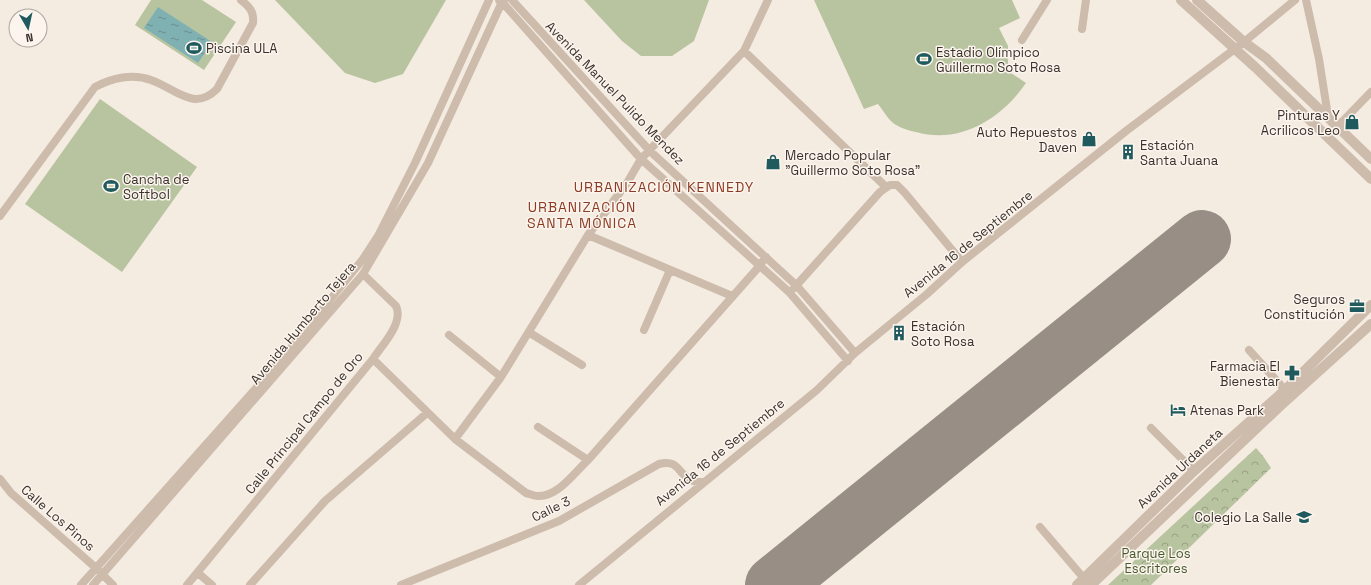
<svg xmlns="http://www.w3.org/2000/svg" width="1371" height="585" font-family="'Space Grotesk',sans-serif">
  <defs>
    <pattern id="park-crowns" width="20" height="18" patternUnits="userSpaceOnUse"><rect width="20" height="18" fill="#b8c4a0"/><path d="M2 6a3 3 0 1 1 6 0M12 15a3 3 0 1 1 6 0" fill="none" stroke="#97a083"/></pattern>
    <pattern id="water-ripples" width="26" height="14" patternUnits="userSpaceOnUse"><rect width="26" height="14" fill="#7fb0b2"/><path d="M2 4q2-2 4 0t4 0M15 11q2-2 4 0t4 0" fill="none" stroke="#699091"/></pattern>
  </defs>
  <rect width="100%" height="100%" fill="#f4ebe1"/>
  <path fill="#b8c4a0" d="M 151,0 L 202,0 L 236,22 L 204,70 L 135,25 Z
    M 275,0 L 446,0 L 403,74 L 375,83 L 345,73 Z
    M 584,0 L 709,0 L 694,41 L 672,56 L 641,56 L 622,41 Z
    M 814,0 L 1012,0 L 1020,18 L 999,28 L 1008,46 L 1008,71 L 1026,83 C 1002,118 961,145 916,132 C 906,130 896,127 889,119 C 885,114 882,109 878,104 L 864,109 Z
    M 100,99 L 197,167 L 122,272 L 25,204 Z"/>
  <path fill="url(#park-crowns)" d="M 1256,448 L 1263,456 L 1271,468 L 1151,585 L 1108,585 Z"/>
  <path fill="url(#water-ripples)" d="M 158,7 L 212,42 L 198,63 L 144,28 Z"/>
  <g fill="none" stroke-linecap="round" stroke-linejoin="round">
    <path stroke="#988e86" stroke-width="58" d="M 774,585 L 1202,239"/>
    <path stroke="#cdbbac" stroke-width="8" d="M 512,0 L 650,151 L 797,286 L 855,353
      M 1306,0 L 1319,59 L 1328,116
      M 1082,29 L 1086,0
      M 1022,40 L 1047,0
      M 744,51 L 886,187
      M 1338,126 L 1371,92
      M 0,216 L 95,87 C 112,78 133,73 151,80 C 176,89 194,112 217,89 L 253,23 C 254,12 250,7 241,0
      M 588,235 L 732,296
      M 794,288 L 880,192 L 890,185 L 897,185 L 905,193 L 962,262
      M 644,330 L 670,270
      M 530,333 L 582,365
      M 449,335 L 501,377
      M 1249,350 L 1285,390
      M 373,359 L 455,439 L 526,493 C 530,494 534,496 538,496 C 558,497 575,472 588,460 L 756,270 L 766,257
      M 538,427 L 588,460
      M 1151,428 L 1194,471
      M 455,439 L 501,377 L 588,235 L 627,183 L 641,159 L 744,51 L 768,0
      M 0,479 L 11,493 L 96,568 L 113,585
      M 1040,527 L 1087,582
      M 198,573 L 212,585
      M 81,585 L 282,359 L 363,259 L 378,236 L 415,163 L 489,0
      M 93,585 L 363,274 L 428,163 L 502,2 L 641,159 L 789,292 L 848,361
      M 187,585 L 373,359 C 382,345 404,323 396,306 L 363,274
      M 250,585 L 325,501 L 427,413
      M 401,585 L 559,521 L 659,464 C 679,459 677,473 691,480 C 694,482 699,482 703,482
      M 579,585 L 817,390 L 855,353 L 927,294 L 962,262 L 1126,131 L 1244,42 L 1295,0"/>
    <path stroke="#cdbbac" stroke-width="10" d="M 500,0 L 502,2 L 503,0
      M 1181,0 L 1255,67 L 1371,179
      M 1197,0 L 1244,42 L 1266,58 L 1371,159
      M 1077,585 L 1194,471 L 1285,390 L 1371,305
      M 1091,585 L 1279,407 L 1371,324"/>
  </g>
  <defs>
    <g id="stadium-bare" transform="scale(1.2)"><path d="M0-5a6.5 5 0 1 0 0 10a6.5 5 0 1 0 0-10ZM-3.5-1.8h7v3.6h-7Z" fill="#1f5a5e" stroke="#fbf5ee" stroke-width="2.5" paint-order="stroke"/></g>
    <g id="shop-bare" transform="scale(1.2)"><path d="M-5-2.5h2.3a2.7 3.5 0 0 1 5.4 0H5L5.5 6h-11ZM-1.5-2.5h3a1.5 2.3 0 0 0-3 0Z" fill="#1f5a5e" stroke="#fbf5ee" stroke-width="2.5" paint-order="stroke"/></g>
    <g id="building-bare" transform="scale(1.2)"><path d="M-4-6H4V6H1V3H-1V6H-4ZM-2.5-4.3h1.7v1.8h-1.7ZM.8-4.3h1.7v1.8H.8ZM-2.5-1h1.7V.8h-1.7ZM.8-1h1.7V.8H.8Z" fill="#1f5a5e" stroke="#fbf5ee" stroke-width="2.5" paint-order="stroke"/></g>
    <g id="office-bare" transform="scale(1.2)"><path d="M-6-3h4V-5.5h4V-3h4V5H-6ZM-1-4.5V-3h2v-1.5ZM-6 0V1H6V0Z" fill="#1f5a5e" stroke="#fbf5ee" stroke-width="2.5" paint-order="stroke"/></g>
    <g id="pharmacy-bare" transform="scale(1.2)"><path d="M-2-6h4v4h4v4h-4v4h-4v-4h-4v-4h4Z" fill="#1f5a5e" stroke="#fbf5ee" stroke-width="2.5" paint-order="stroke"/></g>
    <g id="hotel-bare" transform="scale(1.2)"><path d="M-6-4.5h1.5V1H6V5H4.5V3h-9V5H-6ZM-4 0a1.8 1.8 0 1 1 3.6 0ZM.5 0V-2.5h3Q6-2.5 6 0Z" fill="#1f5a5e" stroke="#fbf5ee" stroke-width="2.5" paint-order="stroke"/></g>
    <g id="school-bare" transform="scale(1.2)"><path d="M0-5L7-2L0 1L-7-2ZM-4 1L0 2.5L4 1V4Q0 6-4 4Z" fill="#1f5a5e" stroke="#fbf5ee" stroke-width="2.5" paint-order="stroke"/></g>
  </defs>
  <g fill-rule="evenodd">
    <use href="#stadium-bare" x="194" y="48"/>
    <use href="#stadium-bare" x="924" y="59"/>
    <use href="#shop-bare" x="1352" y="122"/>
    <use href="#shop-bare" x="1089" y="139"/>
    <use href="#building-bare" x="1128" y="152"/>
    <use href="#shop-bare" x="773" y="162"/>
    <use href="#stadium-bare" x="111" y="186"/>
    <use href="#office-bare" x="1357" y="306"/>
    <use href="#building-bare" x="899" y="333"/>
    <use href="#pharmacy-bare" x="1292" y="373"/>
    <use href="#hotel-bare" x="1178" y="410"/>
    <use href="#school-bare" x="1304" y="517"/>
  </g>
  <g text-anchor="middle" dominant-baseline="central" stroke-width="3" stroke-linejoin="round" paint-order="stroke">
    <g font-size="13" fill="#3b302b" stroke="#fbf5ee" text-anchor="start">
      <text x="206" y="48">Piscina ULA</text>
      <text x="936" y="52">Estadio Olímpico<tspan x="936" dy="15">Guillermo Soto Rosa</tspan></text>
      <text x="1340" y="115" text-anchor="end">Pinturas Y<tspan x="1340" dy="15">Acrilicos Leo</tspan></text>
      <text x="1077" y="132" text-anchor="end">Auto Repuestos<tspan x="1077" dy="15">Daven</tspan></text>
      <text x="1140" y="145">Estación<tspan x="1140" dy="15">Santa Juana</tspan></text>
      <text x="785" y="155">Mercado Popular<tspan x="785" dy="15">"Guillermo Soto Rosa"</tspan></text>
      <text x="123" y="179">Cancha de<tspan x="123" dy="15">Softbol</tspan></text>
      <text x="1345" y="299" text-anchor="end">Seguros<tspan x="1345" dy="15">Constitución</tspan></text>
      <text x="911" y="326">Estación<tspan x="911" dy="15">Soto Rosa</tspan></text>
      <text x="1280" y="366" text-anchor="end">Farmacia El<tspan x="1280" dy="15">Bienestar</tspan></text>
      <text x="1190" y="410">Atenas Park</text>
      <text x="1292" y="517" text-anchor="end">Colegio La Salle</text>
    </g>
    <g font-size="13" fill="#3b302b" stroke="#fbf5ee">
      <text transform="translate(615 93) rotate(46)">Avenida Manuel Pulido Mendez</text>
      <text transform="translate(968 244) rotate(-39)">Avenida 16 de Septiembre</text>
      <text transform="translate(303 323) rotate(-50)">Avenida Humberto Tejera</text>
      <text transform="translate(304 423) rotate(-51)">Calle Principal Campo de Oro</text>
      <text transform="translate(720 452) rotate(-39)">Avenida 16 de Septiembre</text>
      <text transform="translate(1180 468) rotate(-43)">Avenida Urdaneta</text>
      <text transform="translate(551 509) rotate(-26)">Calle 3</text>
      <text transform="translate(58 518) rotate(41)">Calle Los Pinos</text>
    </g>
    <g font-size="13" fill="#4a5a2e" stroke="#fbf5ee">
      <text x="1156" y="553">Parque Los<tspan x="1156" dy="15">Escritores</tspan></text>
    </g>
    <g font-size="14" letter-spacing="1" fill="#8c3b22" stroke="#fbf5ee">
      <text x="664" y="187">URBANIZACIÓN KENNEDY</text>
      <text x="582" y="207">URBANIZACIÓN<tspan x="582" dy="16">SANTA MÓNICA</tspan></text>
    </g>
  </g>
  <g transform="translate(28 28) rotate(171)"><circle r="19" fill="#fbf5ee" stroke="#aea6a0"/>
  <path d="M0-3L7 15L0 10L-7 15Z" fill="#1f5a5e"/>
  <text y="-6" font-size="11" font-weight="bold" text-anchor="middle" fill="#3b302b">N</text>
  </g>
</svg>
